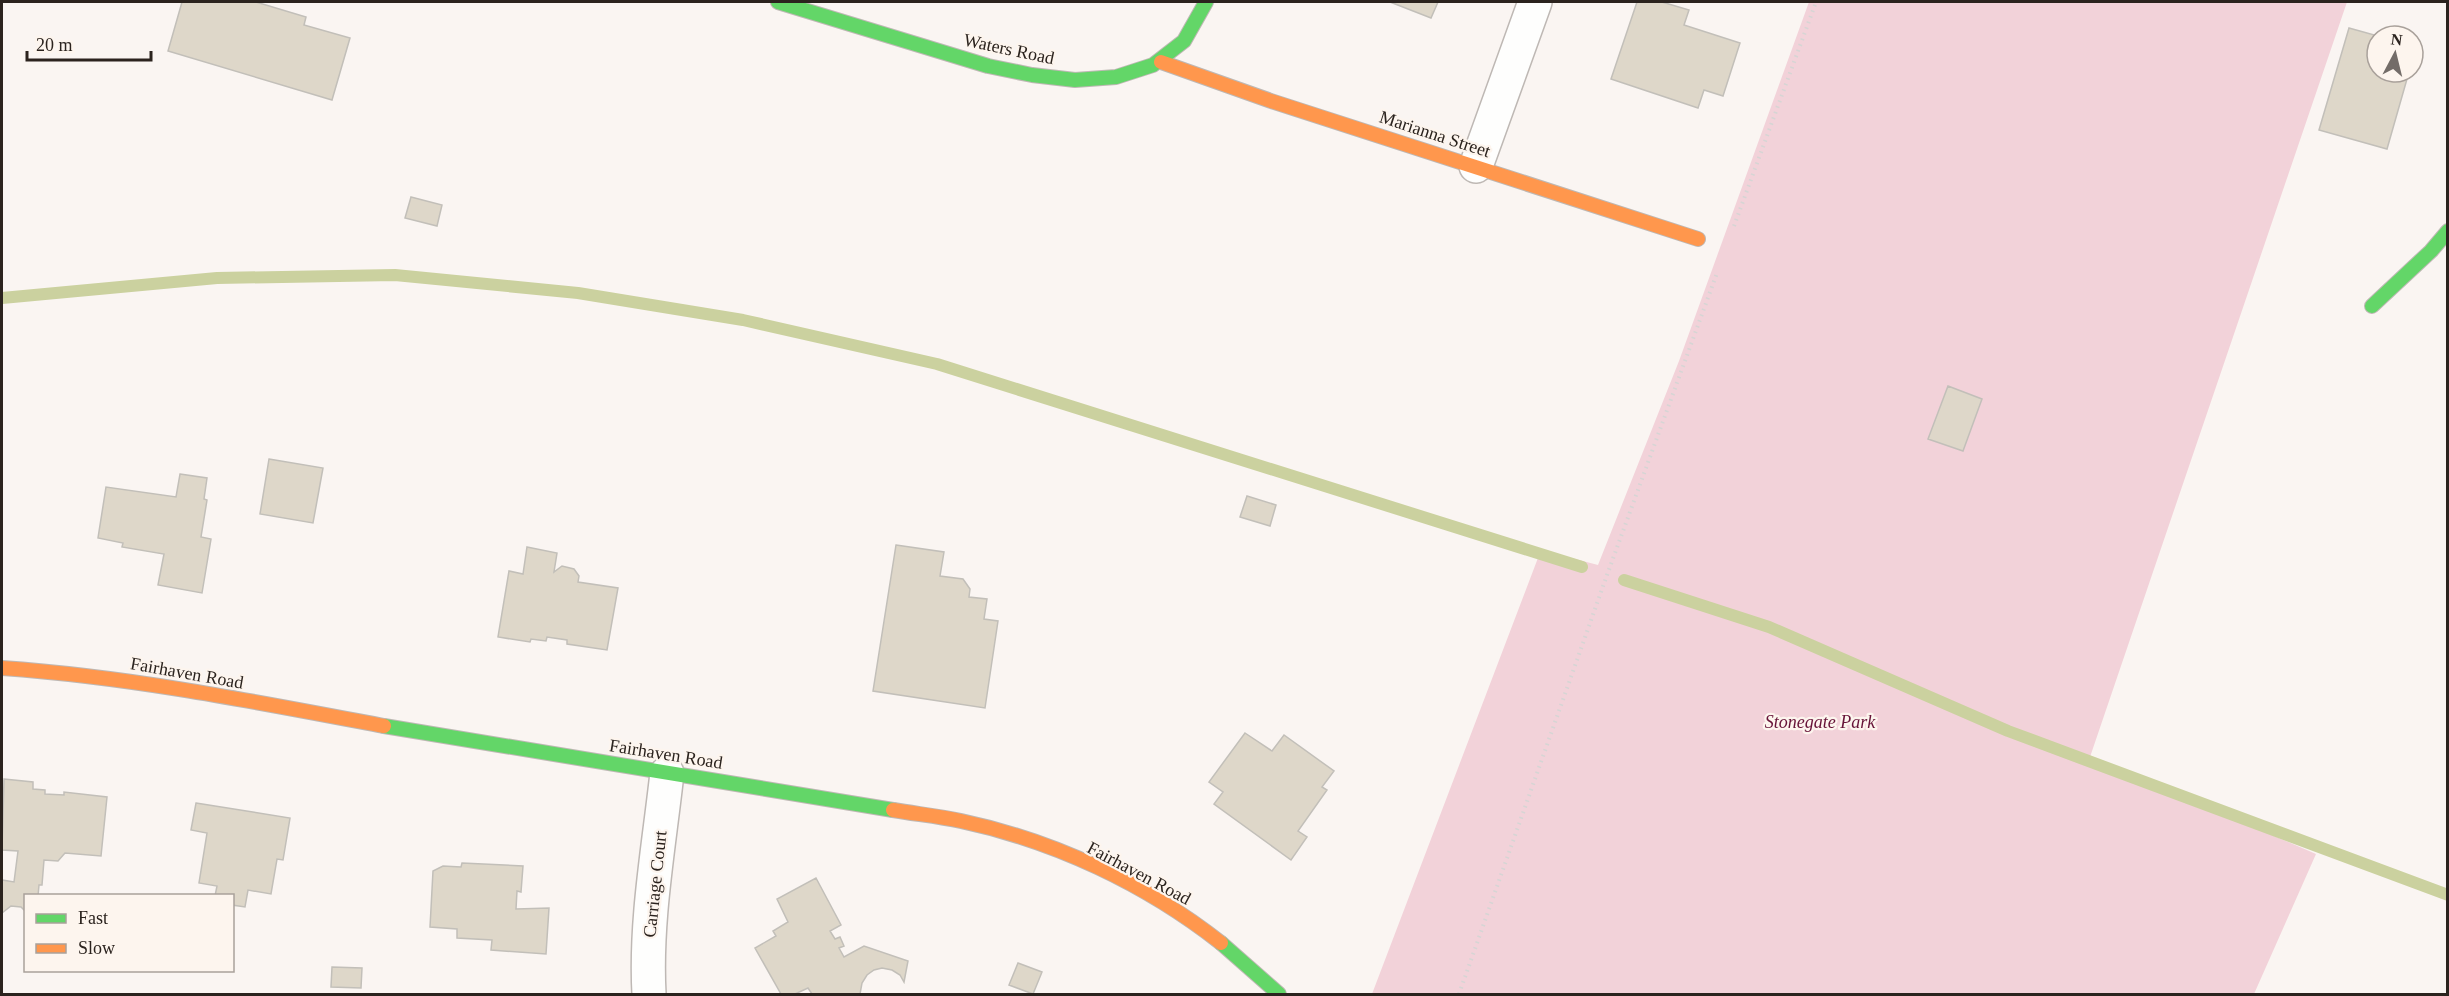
<svg xmlns="http://www.w3.org/2000/svg" width="2449" height="996" font-family="Georgia,serif">
  <rect width="100%" height="100%" fill="#faf5f2"/>
  <path fill="#f2d2d9" d="M 1809,2 L 2347,2 L 2090,757 L 2316,854 L 2254,994 L 1372,994 L 1541,550 L 1598,565 L 1679,361 Z"/>
  <g fill="none" stroke-linecap="round" stroke-linejoin="round">
    <path stroke="#cbd19f" stroke-width="12" d="M 2,298 L 217,278 L 395,275 L 578,293 L 743,320 L 937,364 L 1582,567
      M 1624,580 L 1769,627 L 2008,731 L 2448,895"/>
  </g>
  <path fill="#ded7c9" stroke="#c2bfb9" stroke-width="1.5" d="M 182,2 L 256,2 L 306,17 L 304,25 L 350,38 L 332,100 L 168,51 Z
    M 1390,2 L 1438,2 L 1431,18 Z
    M 1637,2 L 1662,2 L 1689,10 L 1684,25 L 1740,43 L 1723,96 L 1704,90 L 1698,108 L 1611,79 Z
    M 2349,28 L 2378,36 L 2377,72 L 2409,72 L 2387,149 L 2319,130 Z
    M 411,197 L 442,205 L 437,226 L 405,218 Z
    M 1948,386 L 1982,399 L 1963,451 L 1928,439 Z
    M 269,459 L 323,468 L 313,523 L 260,514 Z
    M 180,474 L 207,478 L 204,499 L 207,500 L 201,537 L 211,539 L 202,593 L 158,585 L 164,554 L 122,547 L 123,543 L 98,538 L 106,487 L 176,497 Z
    M 1247,496 L 1276,505 L 1270,526 L 1240,517 Z
    M 896,545 L 944,552 L 940,576 L 963,579 L 970,589 L 969,597 L 987,599 L 984,619 L 998,621 L 985,708 L 873,691 Z
    M 527,547 L 557,553 L 554,572 L 562,566 L 574,569 L 579,576 L 578,582 L 618,588 L 607,650 L 567,644 L 567,640 L 547,637 L 546,641 L 531,639 L 530,642 L 498,637 L 509,571 L 523,574 Z
    M 1245,733 L 1272,751 L 1284,735 L 1334,771 L 1322,787 L 1327,790 L 1298,831 L 1307,837 L 1291,860 L 1214,804 L 1223,792 L 1209,782 Z
    M 4,779 L 33,782 L 33,789 L 45,790 L 45,794 L 64,795 L 64,792 L 107,797 L 101,856 L 65,853 L 58,861 L 44,860 L 42,885 L 39,885 L 38,896 L 26,896 L 26,912 L 21,907 L 11,906 L 2,913 L 2,880 L 14,882 L 18,851 L 2,850 Z
    M 196,803 L 290,818 L 283,860 L 277,859 L 271,894 L 248,890 L 245,907 L 232,905 L 232,896 L 215,896 L 217,886 L 199,883 L 207,833 L 191,830 Z
    M 462,863 L 523,866 L 521,892 L 517,891 L 516,909 L 549,908 L 546,954 L 491,950 L 492,940 L 457,938 L 457,929 L 430,927 L 433,871 L 443,866 L 461,867 Z
    M 816,878 L 841,925 L 830,931 L 835,939 L 840,937 L 844,946 L 839,948 L 844,957 L 864,946 L 908,961 L 904,982 L 900,975 L 892,970 L 882,968 L 874,970 L 867,975 L 862,983 L 860,994 L 812,994 L 808,988 L 795,994 L 781,994 L 755,948 L 776,936 L 773,931 L 788,922 L 777,899 Z
    M 1018,963 L 1042,972 L 1033,994 L 1009,985 Z
    M 332,967 L 362,968 L 361,988 L 331,987 Z"/>
  <g fill="none" stroke-linecap="round" stroke-linejoin="round">
    <g stroke="#beb8b4" stroke-width="36">
      <path id="street" d="M 1476,166 L 1535,2
        M 649,994 C 645,921 659,846 667,773"/>
    </g>
    <g stroke="#beb8b4" stroke-width="16">
      <path id="fast" d="M 778,2 L 988,66 L 1032,75 L 1075,80 L 1116,77 L 1153,65 L 1184,41 L 1206,2
        M 2372,306 L 2431,251 L 2448,231
        M 384,726 L 893,810
        M 1221,943 L 1279,994"/>
    </g>
    <g stroke="#beb8b4" stroke-width="16">
      <path id="slow" d="M 1161,62 L 1271,101 L 1698,239
        M 2,668 C 131,677 257,702 384,726
        M 893,810 C 916,814 939,816 961,821 C 1055,841 1146,884 1221,943"/>
    </g>
    <path stroke="#d6d5d4" stroke-width="4" stroke-dasharray="1.5 4.5" stroke-linecap="butt" d="M 1734,226 L 1816,2
      M 1459,994 L 1607,575 L 1717,273"/>
    <use href="#street" stroke="#fefefd" stroke-width="33"/>
    <use href="#fast" stroke="#63d668" stroke-width="14"/>
    <use href="#slow" stroke="#ff974d" stroke-width="14"/>
  </g>
  <g text-anchor="middle" dominant-baseline="central" stroke-width="4.5" stroke-linejoin="round" paint-order="stroke">
    <g font-size="18" fill="#2b231e" stroke="#fdf5ee">
      <text transform="translate(1009 49) rotate(12)">Waters Road</text>
      <text transform="translate(1435 134) rotate(18)">Marianna Street</text>
      <text transform="translate(187 673) rotate(10)">Fairhaven Road</text>
      <text transform="translate(666 754) rotate(9)">Fairhaven Road</text>
      <text transform="translate(1139 873) rotate(28)">Fairhaven Road</text>
      <text transform="translate(655 884) rotate(-84)">Carriage Court</text>
    </g>
    <g font-size="18" font-style="italic" fill="#671338" stroke="#fdf5ee">
      <text x="1820" y="722">Stonegate Park</text>
    </g>
  </g>
  <rect width="2449" height="996" fill="none" stroke="#2b231e" stroke-width="6"/>
  <rect x="24" y="894" width="210" height="78" fill="#fdf5ee" stroke="#a9a19b" stroke-width="1.5"/>
  <rect x="36" y="914" width="30" height="9" fill="#63d668" stroke="#a9a19b" stroke-width="1.5"/>
  <text x="78" y="924" font-size="18" fill="#2b231e">Fast</text>
  <rect x="36" y="944" width="30" height="9" fill="#ff974d" stroke="#a9a19b" stroke-width="1.5"/>
  <text x="78" y="954" font-size="18" fill="#2b231e">Slow</text>
  <g transform="translate(2395 54) rotate(7)"><circle r="28" fill="#fdf5ee" stroke="#a9a19b" stroke-width="1.5"/>
  <path d="M0-4.5L10 22L0 15L-10 22Z" fill="#736c68"/>
  <text y="-9" font-size="16" font-weight="bold" text-anchor="middle" fill="#2b231e">N</text>
  </g>
  <path d="M27 51v9h124v-9" fill="none" stroke="#2b231e" stroke-width="3"/>
  <text x="36" y="51" font-size="18" fill="#2b231e" stroke="#fdf5ee" stroke-width="4.5" paint-order="stroke">20 m</text>
</svg>
